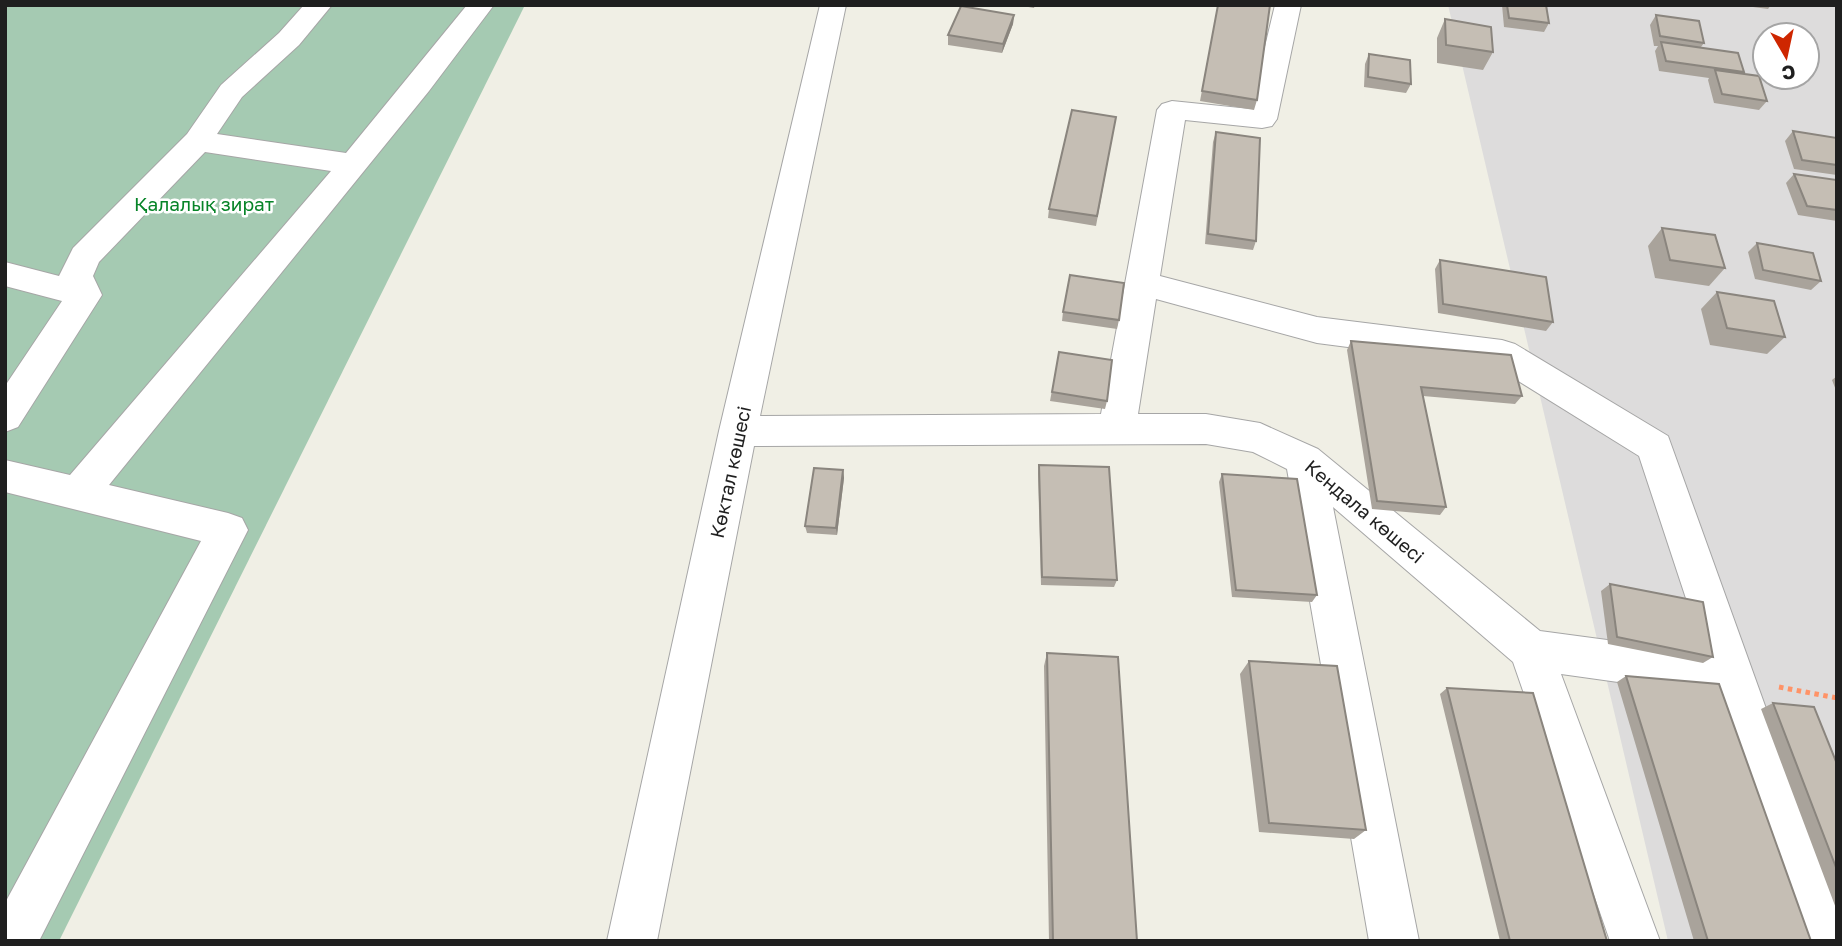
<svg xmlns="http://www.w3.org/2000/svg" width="1842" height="946" font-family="'Golos Text',sans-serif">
  <rect width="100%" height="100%" fill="#f0efe5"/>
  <path fill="#dddcdc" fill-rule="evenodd" d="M 1448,5 L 1837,5 L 1837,941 L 1668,941 ZM 1765,35 L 1807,35 L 1807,77 L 1765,77 Z"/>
  <path fill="#a5cab2" d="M 5,5 L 525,5 L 59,941 L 5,941 Z"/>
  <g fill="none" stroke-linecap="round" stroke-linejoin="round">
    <g stroke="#a6a6a6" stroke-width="2">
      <path id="minor" d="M 304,5 L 332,5 L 299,45 L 242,97 L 217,134 L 346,153 L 467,5 L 494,5 L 429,91 L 109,485 L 228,513 L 242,518 L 248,530 L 39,941 L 5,941 L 5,903 L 201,541 L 5,492 L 5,460 L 70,475 L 331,171 L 205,152 L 99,262 L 93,276 L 102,295 L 18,427 L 5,432 L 5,386 L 62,301 L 5,286 L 5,262 L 59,276 L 73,248 L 187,134 L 221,85 L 279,33 Z
        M 820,5 L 846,5 L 760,416 L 1101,414 L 1157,110 L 1162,104 L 1172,101 L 1250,109 L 1275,5 L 1301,5 L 1277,119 L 1272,126 L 1262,128 L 1185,120 L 1160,276 L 1317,317 L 1502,340 L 1515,344 L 1668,436 L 1837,906 L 1837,941 L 1799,941 L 1718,696 L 1561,674 L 1660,941 L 1610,941 L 1513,662 L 1333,507 L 1419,941 L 1369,941 L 1287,469 L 1253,452 L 1206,444 L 754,446 L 657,941 L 607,941 L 719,431 ZM 1156,299 L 1317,343 L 1494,366 L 1639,456 L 1704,653 L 1540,631 L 1318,449 L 1260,423 L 1206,414 L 1138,414 Z"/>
    </g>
    <path stroke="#ff9367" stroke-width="5" stroke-dasharray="4.5 4.5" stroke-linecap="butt" d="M 1779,687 L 1837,698"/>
    <use href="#minor" fill="#fff" fill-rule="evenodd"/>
  </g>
  <path fill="#a9a39b" d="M 1017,5 L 1035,5 L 1034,8 Z
    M 1218,5 L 1270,5 L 1257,100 L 1254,110 L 1200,101 Z
    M 1502,5 L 1546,5 L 1549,23 L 1544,32 L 1504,27 Z
    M 1738,5 L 1771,5 L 1768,9 Z
    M 1014,15 L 1013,24 L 1002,53 L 948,45 L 948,35 Z
    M 1656,15 L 1704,43 L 1701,47 L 1744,72 L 1743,74 L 1767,101 L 1759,110 L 1714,103 L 1708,80 L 1709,78 L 1659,71 L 1655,51 L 1658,46 L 1654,46 L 1650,25 Z
    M 1445,19 L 1493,52 L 1483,70 L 1437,63 L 1437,38 Z
    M 1369,54 L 1411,84 L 1406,93 L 1364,87 L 1365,64 Z
    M 1116,117 L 1096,226 L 1048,218 L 1049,209 Z
    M 1793,131 L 1837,138 L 1837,175 L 1794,169 L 1785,141 Z
    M 1216,132 L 1256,241 L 1253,250 L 1205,244 L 1213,142 Z
    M 1794,174 L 1837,180 L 1837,221 L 1798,215 L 1786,183 Z
    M 1662,228 L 1725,268 L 1709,286 L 1655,278 L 1648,246 Z
    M 1757,243 L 1821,281 L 1811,290 L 1755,279 L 1748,252 Z
    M 1440,260 L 1553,322 L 1546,331 L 1438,313 L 1435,269 Z
    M 1717,292 L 1785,337 L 1767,354 L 1710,345 L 1701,309 Z
    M 1063,312 L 1119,320 L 1117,329 L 1062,321 Z
    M 1351,341 L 1522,396 L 1515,404 L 1423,396 L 1446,507 L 1440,515 L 1372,509 L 1347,350 Z
    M 1059,352 L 1107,401 L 1105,409 L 1050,401 Z
    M 1837,376 L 1837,393 L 1832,380 Z
    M 1039,465 L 1117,580 L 1114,587 L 1041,585 L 1038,473 Z
    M 843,470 L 844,478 L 837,535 L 807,533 L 805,526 Z
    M 1222,474 L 1317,595 L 1312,602 L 1232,597 L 1219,482 Z
    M 1610,584 L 1713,657 L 1703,663 L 1608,644 L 1601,591 Z
    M 1047,653 L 1137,941 L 1049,941 L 1044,666 Z
    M 1249,661 L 1366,830 L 1354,839 L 1259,832 L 1240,674 Z
    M 1626,676 L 1811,941 L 1694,941 L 1617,682 Z
    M 1447,688 L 1607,941 L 1500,941 L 1440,694 Z
    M 1773,703 L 1837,764 L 1837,911 L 1761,709 Z"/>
  <path fill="#8a857e" d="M 1014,15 L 1013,24 L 1002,53 L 1003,44 Z
    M 843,470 L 844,478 L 837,535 L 836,528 Z"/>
  <path fill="#c5beb4" stroke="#8a857e" stroke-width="2" d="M 1218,5 L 1270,5 L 1257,100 L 1202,91 Z
    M 1507,5 L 1546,5 L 1549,23 L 1509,18 Z
    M 961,6 L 1014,15 L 1003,44 L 948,35 Z
    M 1656,15 L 1699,21 L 1704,43 L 1660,36 Z
    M 1445,19 L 1491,27 L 1493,52 L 1446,45 Z
    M 1661,42 L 1738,53 L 1744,72 L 1666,61 Z
    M 1369,54 L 1410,60 L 1411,84 L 1368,77 Z
    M 1715,70 L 1759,76 L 1767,101 L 1722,94 Z
    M 1072,110 L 1116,117 L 1097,216 L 1049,209 Z
    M 1793,131 L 1837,138 L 1837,165 L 1802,160 Z
    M 1216,132 L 1260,138 L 1256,241 L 1208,234 Z
    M 1794,174 L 1837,180 L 1837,210 L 1807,206 Z
    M 1662,228 L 1715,235 L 1725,268 L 1670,260 Z
    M 1757,243 L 1813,253 L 1821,281 L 1763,270 Z
    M 1440,260 L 1546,277 L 1553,322 L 1443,304 Z
    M 1070,275 L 1124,283 L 1119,320 L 1063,312 Z
    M 1717,292 L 1774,301 L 1785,337 L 1727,328 Z
    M 1351,341 L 1511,355 L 1522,396 L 1421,387 L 1446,507 L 1377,501 Z
    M 1059,352 L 1112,360 L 1107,401 L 1052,392 Z
    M 1039,465 L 1109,467 L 1117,580 L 1042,577 Z
    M 814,468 L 843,470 L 836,528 L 805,526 Z
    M 1222,474 L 1297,479 L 1317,595 L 1236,590 Z
    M 1610,584 L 1703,602 L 1713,657 L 1617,637 Z
    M 1047,653 L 1118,657 L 1137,941 L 1053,941 Z
    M 1249,661 L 1337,666 L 1366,830 L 1269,823 Z
    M 1626,676 L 1719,684 L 1811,941 L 1708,941 Z
    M 1447,688 L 1533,693 L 1607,941 L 1510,941 Z
    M 1773,703 L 1814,707 L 1837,764 L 1837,870 Z"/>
  <g text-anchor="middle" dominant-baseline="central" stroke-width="5" stroke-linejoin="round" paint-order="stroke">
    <g font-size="19" fill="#078428" stroke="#fff">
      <text x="204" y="203">Қалалық зират</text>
    </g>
    <g font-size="19" fill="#1f1f1f" stroke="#fff">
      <text transform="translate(730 472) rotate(-78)">Көктал көшесі</text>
      <text transform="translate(1365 511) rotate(40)">Кендала көшесі</text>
    </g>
  </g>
  <rect width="1842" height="946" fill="none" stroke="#1f1f1f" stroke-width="14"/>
  <g transform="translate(1786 56) rotate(171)"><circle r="33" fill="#ffffff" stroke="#a5a5a5" stroke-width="2"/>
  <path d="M0-5L12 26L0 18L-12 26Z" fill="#ce2600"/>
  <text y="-10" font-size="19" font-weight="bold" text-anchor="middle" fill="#1f1f1f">С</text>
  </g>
</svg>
